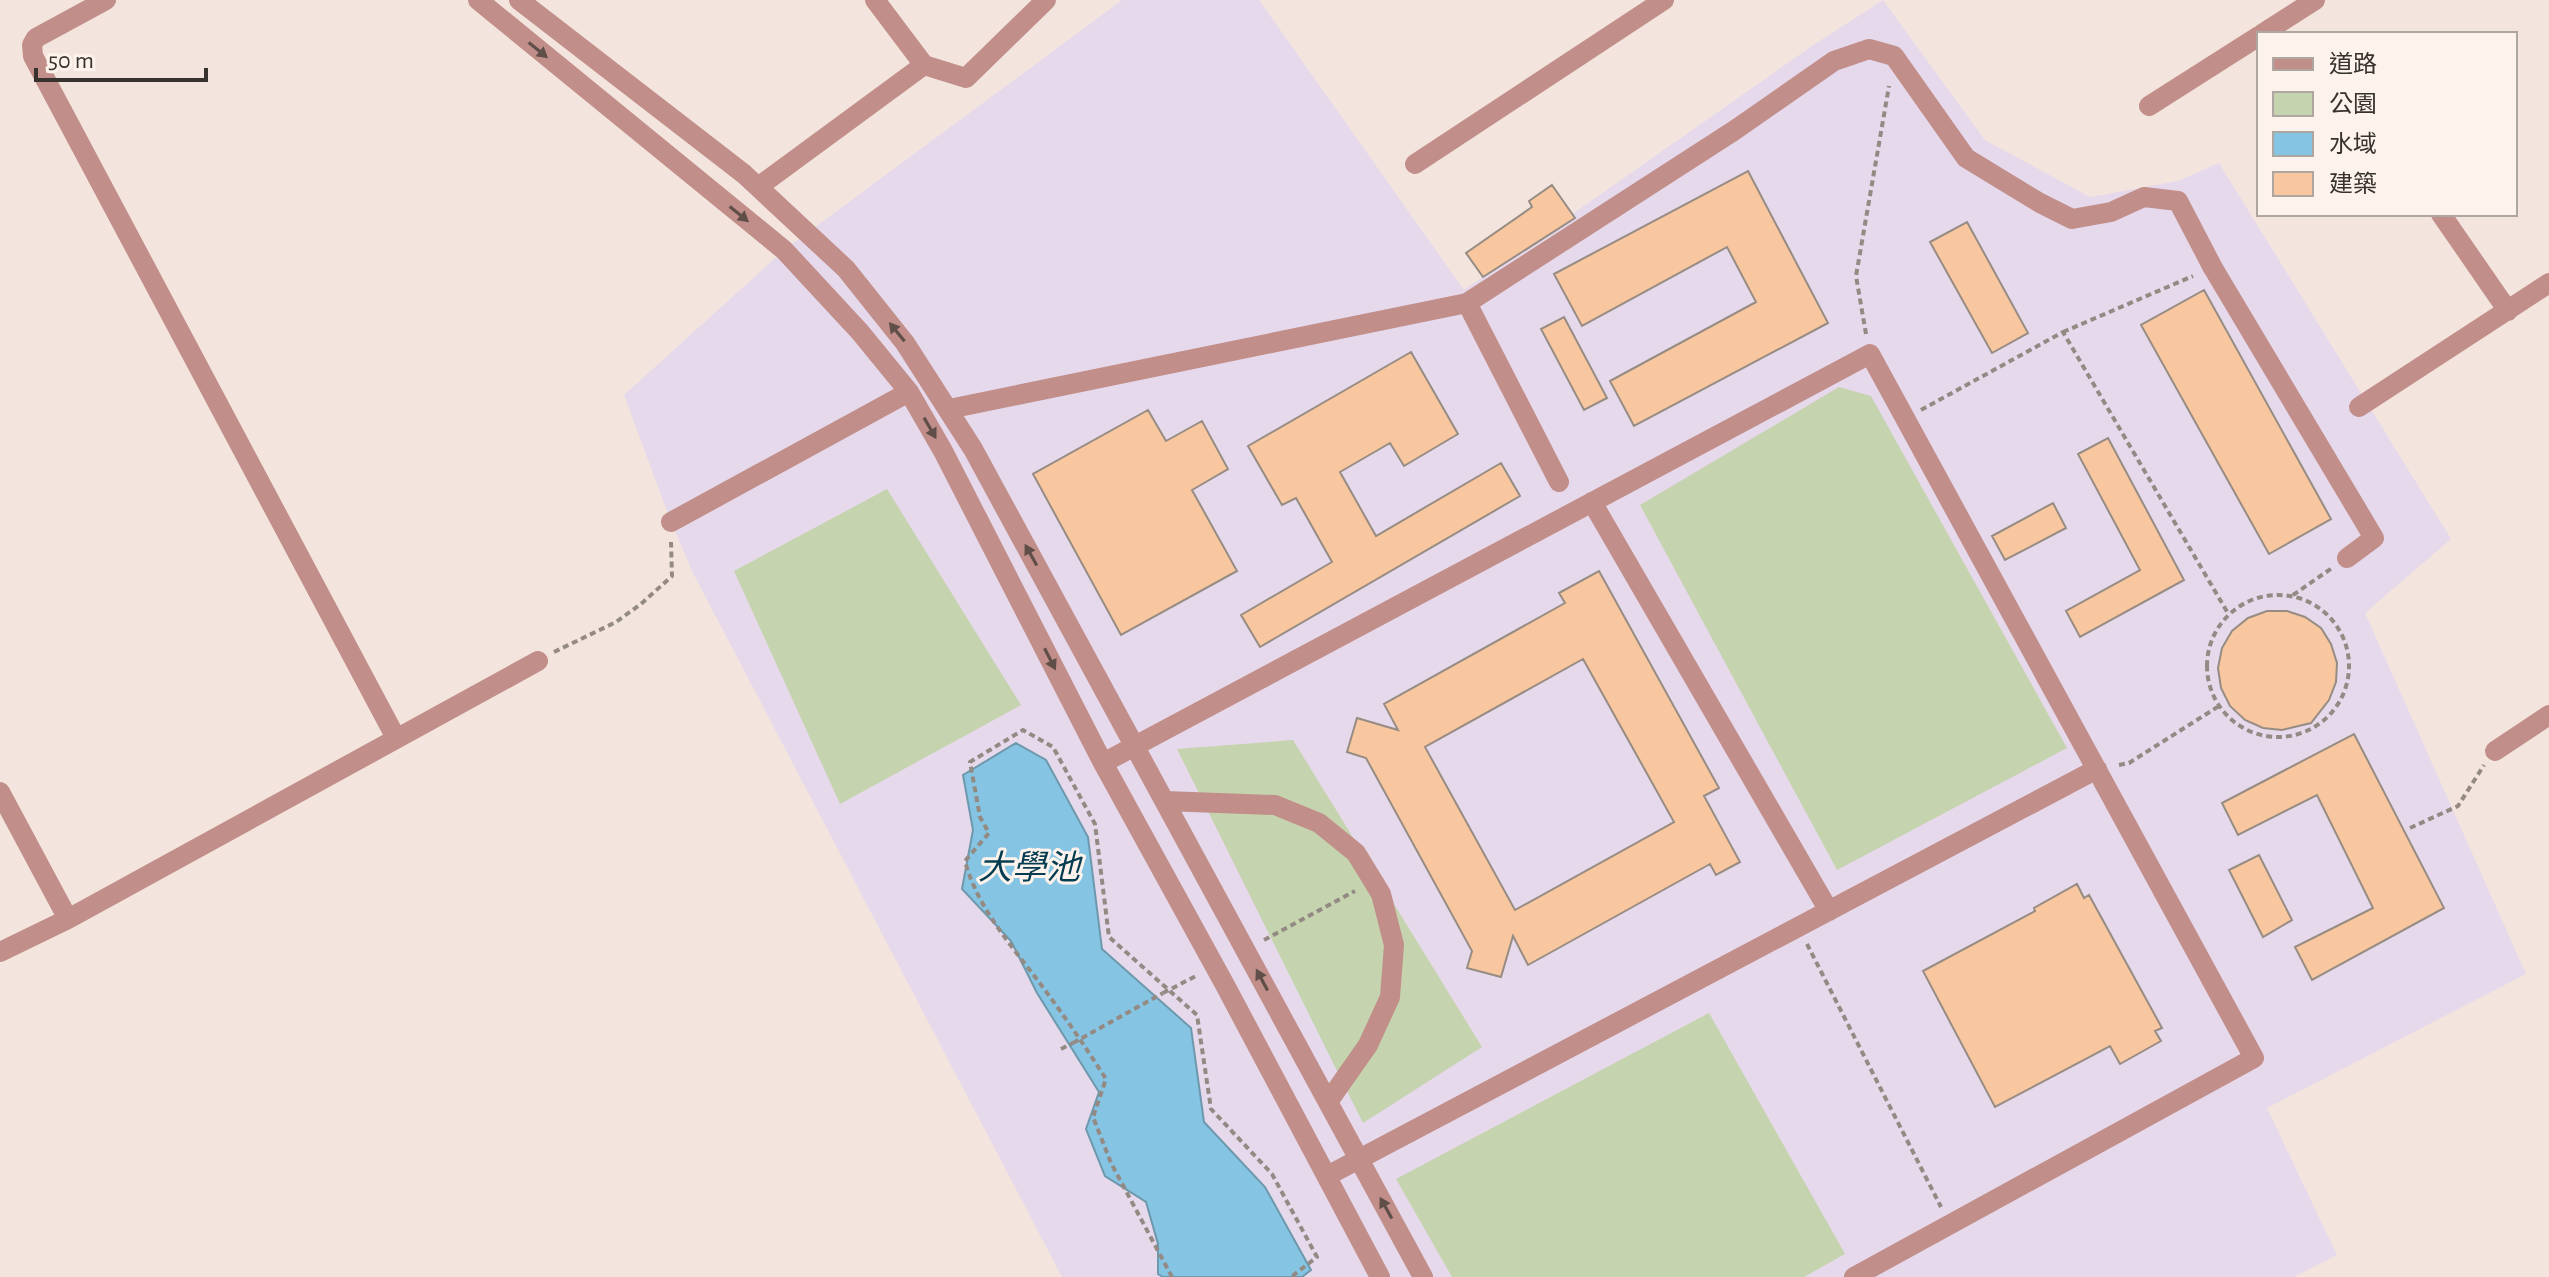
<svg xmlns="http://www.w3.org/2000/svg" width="2549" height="1277" font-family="'Alegreya Sans','Noto Sans TC',sans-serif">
  <rect width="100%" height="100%" fill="#f3e5dd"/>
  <path fill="#e6d9ec" d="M 1122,0 L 1259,0 L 1464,290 L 1812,46 L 1883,0 L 1985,140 L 2090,197 L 2178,181 L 2219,163 L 2451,539 L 2365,613 L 2526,974 L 2267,1108 L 2337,1255 L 2294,1277 L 1062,1277 L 693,573 L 671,522 L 624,395 L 784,250 Z"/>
  <path fill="#c5d3ae" d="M 1839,387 L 1871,396 L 2067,748 L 1837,870 L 1640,505 Z
    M 887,489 L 1021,705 L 840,804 L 734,571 Z
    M 1293,740 L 1482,1047 L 1363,1123 L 1177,749 Z
    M 1709,1013 L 1845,1254 L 1804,1277 L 1452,1277 L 1396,1179 Z"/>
  <path fill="#85c4e2" stroke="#6e98ac" stroke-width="2" d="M 1016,743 L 1046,760 L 1088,837 L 1102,949 L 1191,1028 L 1204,1122 L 1265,1187 L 1311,1270 L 1302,1277 L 1163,1277 L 1158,1274 L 1158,1244 L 1146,1202 L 1105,1176 L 1086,1129 L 1099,1092 L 1037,993 L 1011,941 L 962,889 L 973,830 L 963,775 Z"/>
  <path fill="#f9c79f" stroke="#978c83" stroke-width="2" fill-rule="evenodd" d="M 1748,171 L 1828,323 L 1634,426 L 1610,381 L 1756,302 L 1727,247 L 1582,326 L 1554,274 Z
    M 1552,185 L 1575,218 L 1483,277 L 1466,253 L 1532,207 L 1529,201 Z
    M 1967,222 L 2028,333 L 1992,353 L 1930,242 Z
    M 2204,290 L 2331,519 L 2269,554 L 2141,325 Z
    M 1564,317 L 1607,398 L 1584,410 L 1541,329 Z
    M 1411,352 L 1458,434 L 1404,466 L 1390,443 L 1340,472 L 1376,536 L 1501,463 L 1520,496 L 1260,647 L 1241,615 L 1332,562 L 1296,498 L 1282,505 L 1248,446 Z
    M 1148,410 L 1166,441 L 1202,421 L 1228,469 L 1192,490 L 1237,571 L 1121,635 L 1033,474 Z
    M 2108,438 L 2184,580 L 2080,637 L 2066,611 L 2140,570 L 2078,454 Z
    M 2053,503 L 2066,528 L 2005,560 L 1992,536 Z
    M 1599,571 L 1719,788 L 1704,796 L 1740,862 L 1716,875 L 1710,864 L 1528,965 L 1513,936 L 1501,977 L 1467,968 L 1472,951 L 1366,758 L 1347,752 L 1357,718 L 1398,730 L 1384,704 L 1565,603 L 1559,593 ZM 1583,659 L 1674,822 L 1515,910 L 1425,747 Z
    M 2267,611 L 2287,611 L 2305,617 L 2321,628 L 2331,644 L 2337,663 L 2336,682 L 2329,700 L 2311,723 L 2282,730 L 2263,728 L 2245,720 L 2230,706 L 2221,688 L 2218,668 L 2222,648 L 2232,631 L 2248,618 Z
    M 2354,734 L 2444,908 L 2312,980 L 2295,947 L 2373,908 L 2317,795 L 2238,835 L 2222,803 Z
    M 2259,855 L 2292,920 L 2263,937 L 2229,870 Z
    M 2077,884 L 2084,898 L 2089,895 L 2162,1028 L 2155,1031 L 2161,1041 L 2120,1064 L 2110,1046 L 1995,1107 L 1923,971 L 2035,911 L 2034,908 Z"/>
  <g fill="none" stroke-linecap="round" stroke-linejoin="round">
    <path stroke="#948a84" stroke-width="4" stroke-dasharray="6 4" stroke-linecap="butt" d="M 2063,332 L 2193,276
      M 1866,334 L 1856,276 L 1889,86
      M 1921,410 L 2063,332 L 2229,615
      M2207 666a71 71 0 1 1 142 0a71 71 0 1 1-142 0Z
      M 2293,595 L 2332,568
      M 554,652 L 616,622 L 641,604 L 672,576 L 671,542
      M 2119,765 L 2129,763 L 2219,706
      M 2410,828 L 2458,806 L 2484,765
      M 1264,940 L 1355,891
      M 1807,944 L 1941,1207
      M 1163,993 L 1196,976
      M 1061,1049 L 1073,1043
      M 1172,1277 L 1111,1163 L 1093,1117 L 1106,1079 C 1085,1046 1063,1014 1039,982 C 1011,945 977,907 965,861 L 989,833 L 980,817 L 970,762 L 1023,730 L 1053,747 L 1095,824 L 1109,937 L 1197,1015 L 1211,1109 L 1272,1174 L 1317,1257 L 1291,1277"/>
    <path stroke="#c18e89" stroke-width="20" d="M 106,0 L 36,38 L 32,45 L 33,56 L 396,738
      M 478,0 L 784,250 L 860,332 L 909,392 L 943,451 L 1103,763 L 1225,985 L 1380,1277
      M 519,0 L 744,174 L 846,269 L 905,343 L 973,449 L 1423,1277
      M 875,0 L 924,65
      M 2262,34 L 2315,0
      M 2149,106 L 2259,36
      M 1415,164 L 1664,0
      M 758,187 L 924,65 L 966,78 L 1046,0
      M 2441,214 L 2508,311
      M 1467,303 L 1735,130 L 1834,61 L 1869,49 L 1894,56 L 1966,158 L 2040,203 L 2072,219 L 2111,212 L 2144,197 L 2178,201 L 2213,268 L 2374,538 L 2347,558
      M 2359,407 L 2549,283
      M 949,409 L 1467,303 L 1559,482
      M 1592,502 L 1829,911
      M 671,522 L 909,392
      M 2495,751 L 2549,715
      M 1103,763 L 1870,354 L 2254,1058 L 1854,1277
      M 0,792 L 68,919
      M 1165,801 L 1275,805 L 1319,823 L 1356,853 L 1381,894 L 1394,945 L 1390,997 L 1368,1045 L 1328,1102
      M 0,952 L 68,919 L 538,661
      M 1327,1176 L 2097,769"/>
    <path stroke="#948a84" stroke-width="4" stroke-dasharray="6 4" stroke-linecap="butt" d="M 1073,1043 L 1163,993"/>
  </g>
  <defs><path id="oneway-solid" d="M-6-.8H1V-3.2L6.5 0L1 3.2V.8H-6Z" transform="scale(2)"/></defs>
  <g fill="#604e49">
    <use href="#oneway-solid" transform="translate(538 50) rotate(39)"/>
    <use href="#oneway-solid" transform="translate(739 214) rotate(39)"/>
    <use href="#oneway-solid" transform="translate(897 332) rotate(-129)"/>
    <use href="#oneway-solid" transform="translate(930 428) rotate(60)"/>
    <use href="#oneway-solid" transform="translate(1031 555) rotate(-119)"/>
    <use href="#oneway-solid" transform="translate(1050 659) rotate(63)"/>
    <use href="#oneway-solid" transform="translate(1262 980) rotate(-118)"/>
    <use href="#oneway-solid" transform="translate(1386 1208) rotate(-119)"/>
  </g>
  <g text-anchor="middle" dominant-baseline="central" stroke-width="6" stroke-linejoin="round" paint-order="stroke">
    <g font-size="34" font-style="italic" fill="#033c51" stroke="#fef3ec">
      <text x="1029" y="869">大學池</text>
    </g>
  </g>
  <rect x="2257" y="32" width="260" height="184" fill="#fef3ec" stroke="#aea6a0" stroke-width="2"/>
  <rect x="2273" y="58" width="40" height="12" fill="#c18e89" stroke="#aea6a0" stroke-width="2"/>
  <text x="2329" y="72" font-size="24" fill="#37322e">道路</text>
  <rect x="2273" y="92" width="40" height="24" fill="#c5d3ae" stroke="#aea6a0" stroke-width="2"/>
  <text x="2329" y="112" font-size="24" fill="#37322e">公園</text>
  <rect x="2273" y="132" width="40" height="24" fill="#85c4e2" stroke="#aea6a0" stroke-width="2"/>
  <text x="2329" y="152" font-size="24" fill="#37322e">水域</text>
  <rect x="2273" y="172" width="40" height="24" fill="#f9c79f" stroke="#aea6a0" stroke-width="2"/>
  <text x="2329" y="192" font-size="24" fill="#37322e">建築</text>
  <path d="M36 68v12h170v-12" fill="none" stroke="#37322e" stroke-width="4"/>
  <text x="48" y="68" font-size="24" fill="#37322e" stroke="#fef3ec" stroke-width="6" paint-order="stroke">50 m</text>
</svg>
